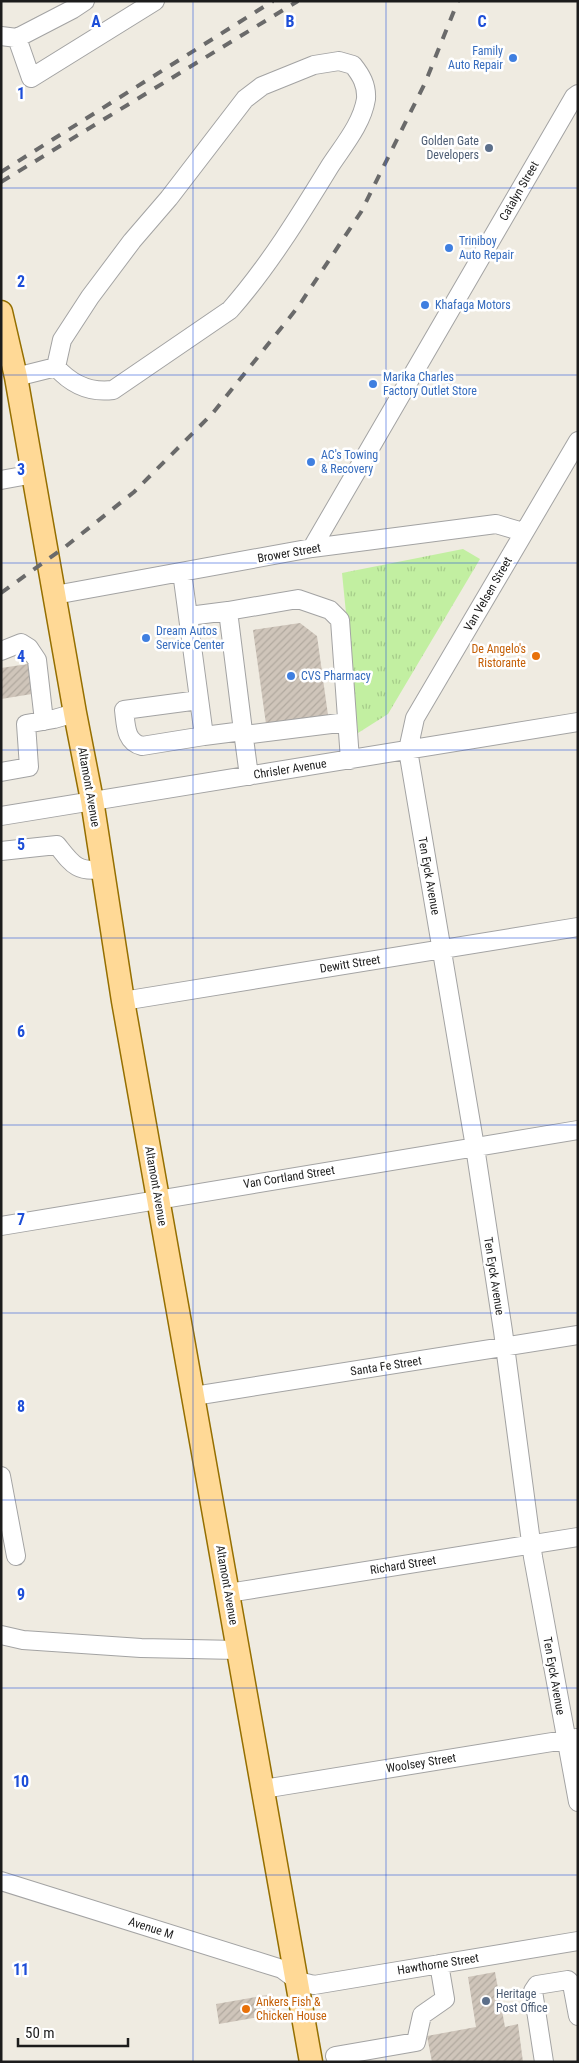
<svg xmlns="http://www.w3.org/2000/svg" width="579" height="2063" font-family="'Roboto Condensed',sans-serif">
  <defs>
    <pattern id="grass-tufts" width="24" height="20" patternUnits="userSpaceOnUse" patternTransform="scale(1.25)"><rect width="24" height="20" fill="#c2efa1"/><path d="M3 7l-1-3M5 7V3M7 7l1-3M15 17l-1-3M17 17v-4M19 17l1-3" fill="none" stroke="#a6cc8a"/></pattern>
    <pattern id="building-hatch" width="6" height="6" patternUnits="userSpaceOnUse" patternTransform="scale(1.25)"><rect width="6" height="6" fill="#cfc5ba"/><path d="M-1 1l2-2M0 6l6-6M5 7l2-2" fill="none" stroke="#b1a99f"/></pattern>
  </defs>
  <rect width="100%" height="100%" fill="#efebe1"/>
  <path fill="url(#grass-tufts)" d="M 463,549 L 480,559 L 388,714 L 358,733 L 342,573 Z"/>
  <path fill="url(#building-hatch)" d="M 300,623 L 317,636 L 328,715 L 266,724 L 253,630 Z
    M 28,664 L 32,694 L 1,699 L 1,668 Z
    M 495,1972 L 505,2027 L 518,2024 L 523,2062 L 432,2062 L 427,2036 L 476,2027 L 468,1977 Z
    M 273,1994 L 276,2014 L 219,2024 L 216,2004 Z"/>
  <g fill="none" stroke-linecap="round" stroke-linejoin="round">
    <g stroke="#a3a3a3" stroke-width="20">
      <path id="minor" d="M 1,36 L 17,38 L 73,9 L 85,1
        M 17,38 L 31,78 L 155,1
        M 16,377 L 56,367 C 71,384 90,393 113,390 L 230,310 C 268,267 300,215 330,166 C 343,146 362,124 366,99 C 367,85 361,75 353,65 L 339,61 L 314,65 L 262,86 L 245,99 L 169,198 L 132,241 L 90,297 L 62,340 L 56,367
        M 578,441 L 415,718 L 408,750 L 475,1147 L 503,1331 L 533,1557 L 578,1802
        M 1,480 L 34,474
        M 312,548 L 574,97 L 578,94
        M 182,572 L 204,736 L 243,731 L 228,611 L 189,616
        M 55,595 L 312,548 L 496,524 L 523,532
        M 228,611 L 298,599 L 330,610 L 340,620 L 350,760
        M 1,651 L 21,643 L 29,648 L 37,660 L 44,721
        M 199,700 L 124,710 C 126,725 125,742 142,746 L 204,736
        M 243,731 L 249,776
        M 244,735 L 347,722
        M 1,772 L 29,767 L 26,724 L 54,719 L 75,713
        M 1,816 L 578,722
        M 1,851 L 57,845 C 72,864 77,873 103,869
        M 123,1001 L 578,927
        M 1,1226 L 578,1130
        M 194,1396 L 578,1335
        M 1,1476 L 16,1556
        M 228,1593 L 578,1537
        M 1,1635 L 23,1640 L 141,1648 L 238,1650
        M 263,1789 L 577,1738
        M 1,1881 L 282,1969 L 298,1981 L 314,1985 L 578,1941
        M 335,2056 L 416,2042 L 422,2015 L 445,1999 L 439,1964
        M 544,2062 L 533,1991 L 537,1985 L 568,1980 L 572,1984 L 578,2016"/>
    </g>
    <g stroke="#956f00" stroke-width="25">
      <path id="major" d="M 1,312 L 16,377 L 75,713 L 92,800 L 123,1001 L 311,2062"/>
    </g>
    <use href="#minor" stroke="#fff" stroke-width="18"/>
    <use href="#major" stroke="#ffd996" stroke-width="22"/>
    <path stroke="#6a6a6a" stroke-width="4" stroke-dasharray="10 10" stroke-linecap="butt" d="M 1,172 L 273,1
      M 1,182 L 298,1
      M 1,593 L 65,547 L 134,492 L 212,414 L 298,307 L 361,212 L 425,83 L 458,1"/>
  </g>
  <path fill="none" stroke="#1d4ed8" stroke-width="1" stroke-opacity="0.55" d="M 193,1 L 193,2062M 386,1 L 386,2062M 1,188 L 578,188M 1,375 L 578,375M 1,563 L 578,563M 1,750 L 578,750M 1,938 L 578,938M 1,1125 L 578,1125M 1,1313 L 578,1313M 1,1500 L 578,1500M 1,1688 L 578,1688M 1,1875 L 578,1875"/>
  <g fill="#3f7fe0" stroke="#fff" stroke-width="2">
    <circle cx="513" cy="58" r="5"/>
    <circle cx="449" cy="248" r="5"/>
    <circle cx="425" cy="305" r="5"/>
    <circle cx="373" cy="384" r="5"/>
    <circle cx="311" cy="462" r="5"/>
    <circle cx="146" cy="638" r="5"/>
    <circle cx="291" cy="676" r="5"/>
  </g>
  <g fill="#5c6f8a" stroke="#fff" stroke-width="2">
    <circle cx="489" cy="148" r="5"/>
    <circle cx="486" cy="2001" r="5"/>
  </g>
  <g fill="#e8710a" stroke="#fff" stroke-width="2">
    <circle cx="536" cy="656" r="5"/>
    <circle cx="246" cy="2009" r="5"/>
  </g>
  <g text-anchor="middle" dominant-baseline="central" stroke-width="5" stroke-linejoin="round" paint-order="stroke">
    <g font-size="12" fill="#366cbe" stroke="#fff" text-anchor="start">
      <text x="503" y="51" text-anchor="end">Family<tspan x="503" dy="14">Auto Repair</tspan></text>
      <text x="459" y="241">Triniboy<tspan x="459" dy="14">Auto Repair</tspan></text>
      <text x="435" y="305">Khafaga Motors</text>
      <text x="383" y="377">Marika Charles<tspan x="383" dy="14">Factory Outlet Store</tspan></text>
      <text x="321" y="455">AC's Towing<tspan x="321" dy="14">&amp; Recovery</tspan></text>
      <text x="156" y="631">Dream Autos<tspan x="156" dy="14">Service Center</tspan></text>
      <text x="301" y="676">CVS Pharmacy</text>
    </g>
    <g font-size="12" fill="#4e5e75" stroke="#fff" text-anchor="end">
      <text x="479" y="141">Golden Gate<tspan x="479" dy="14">Developers</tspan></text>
      <text x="496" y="1994" text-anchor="start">Heritage<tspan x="496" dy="14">Post Office</tspan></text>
    </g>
    <g font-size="12" fill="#1c1c1c" stroke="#fff">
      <text transform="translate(519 191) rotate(-60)">Catalyn Street</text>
      <text transform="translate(289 553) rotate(-10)">Brower Street</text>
      <text transform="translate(488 594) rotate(-60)">Van Velsen Street</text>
      <text transform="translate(290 769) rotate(-9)">Chrisler Avenue</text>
      <text transform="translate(89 787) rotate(80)">Altamont Avenue</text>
      <text transform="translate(429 876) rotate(80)">Ten Eyck Avenue</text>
      <text transform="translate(350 964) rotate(-9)">Dewitt Street</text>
      <text transform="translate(289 1177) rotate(-9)">Van Cortland Street</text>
      <text transform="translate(156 1186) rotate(80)">Altamont Avenue</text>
      <text transform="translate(494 1276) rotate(81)">Ten Eyck Avenue</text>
      <text transform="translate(386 1366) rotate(-9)">Santa Fe Street</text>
      <text transform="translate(403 1565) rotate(-9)">Richard Street</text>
      <text transform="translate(227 1585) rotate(80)">Altamont Avenue</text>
      <text transform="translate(554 1676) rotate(80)">Ten Eyck Avenue</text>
      <text transform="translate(421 1763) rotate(-9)">Woolsey Street</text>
      <text transform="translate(151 1928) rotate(18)">Avenue M</text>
      <text transform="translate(438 1964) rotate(-9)">Hawthorne Street</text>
    </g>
    <g font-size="12" fill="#c56008" stroke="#fff" text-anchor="end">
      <text x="526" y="649">De Angelo's<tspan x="526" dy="14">Ristorante</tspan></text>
      <text x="256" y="2002" text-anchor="start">Ankers Fish &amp;<tspan x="256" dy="14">Chicken House</tspan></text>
    </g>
  </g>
  <g font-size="16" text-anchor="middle" font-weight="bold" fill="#1d4ed8" stroke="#fff" stroke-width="5" stroke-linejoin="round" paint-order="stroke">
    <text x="96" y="27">A</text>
    <text x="290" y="27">B</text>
    <text x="482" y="27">C</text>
    <text x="21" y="99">1</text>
    <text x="21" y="287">2</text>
    <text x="21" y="475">3</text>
    <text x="21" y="662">4</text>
    <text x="21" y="850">5</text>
    <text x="21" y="1037">6</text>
    <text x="21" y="1225">7</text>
    <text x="21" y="1412">8</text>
    <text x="21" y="1600">9</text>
    <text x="21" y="1787">10</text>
    <text x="21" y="1975">11</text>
  </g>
  <rect width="579" height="2063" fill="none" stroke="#1c1c1c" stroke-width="5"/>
  <path d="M18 2038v8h110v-8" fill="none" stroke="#1c1c1c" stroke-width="2.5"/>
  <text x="25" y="2038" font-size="15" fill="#1c1c1c" stroke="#ffffff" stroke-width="4" paint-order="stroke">50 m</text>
</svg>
